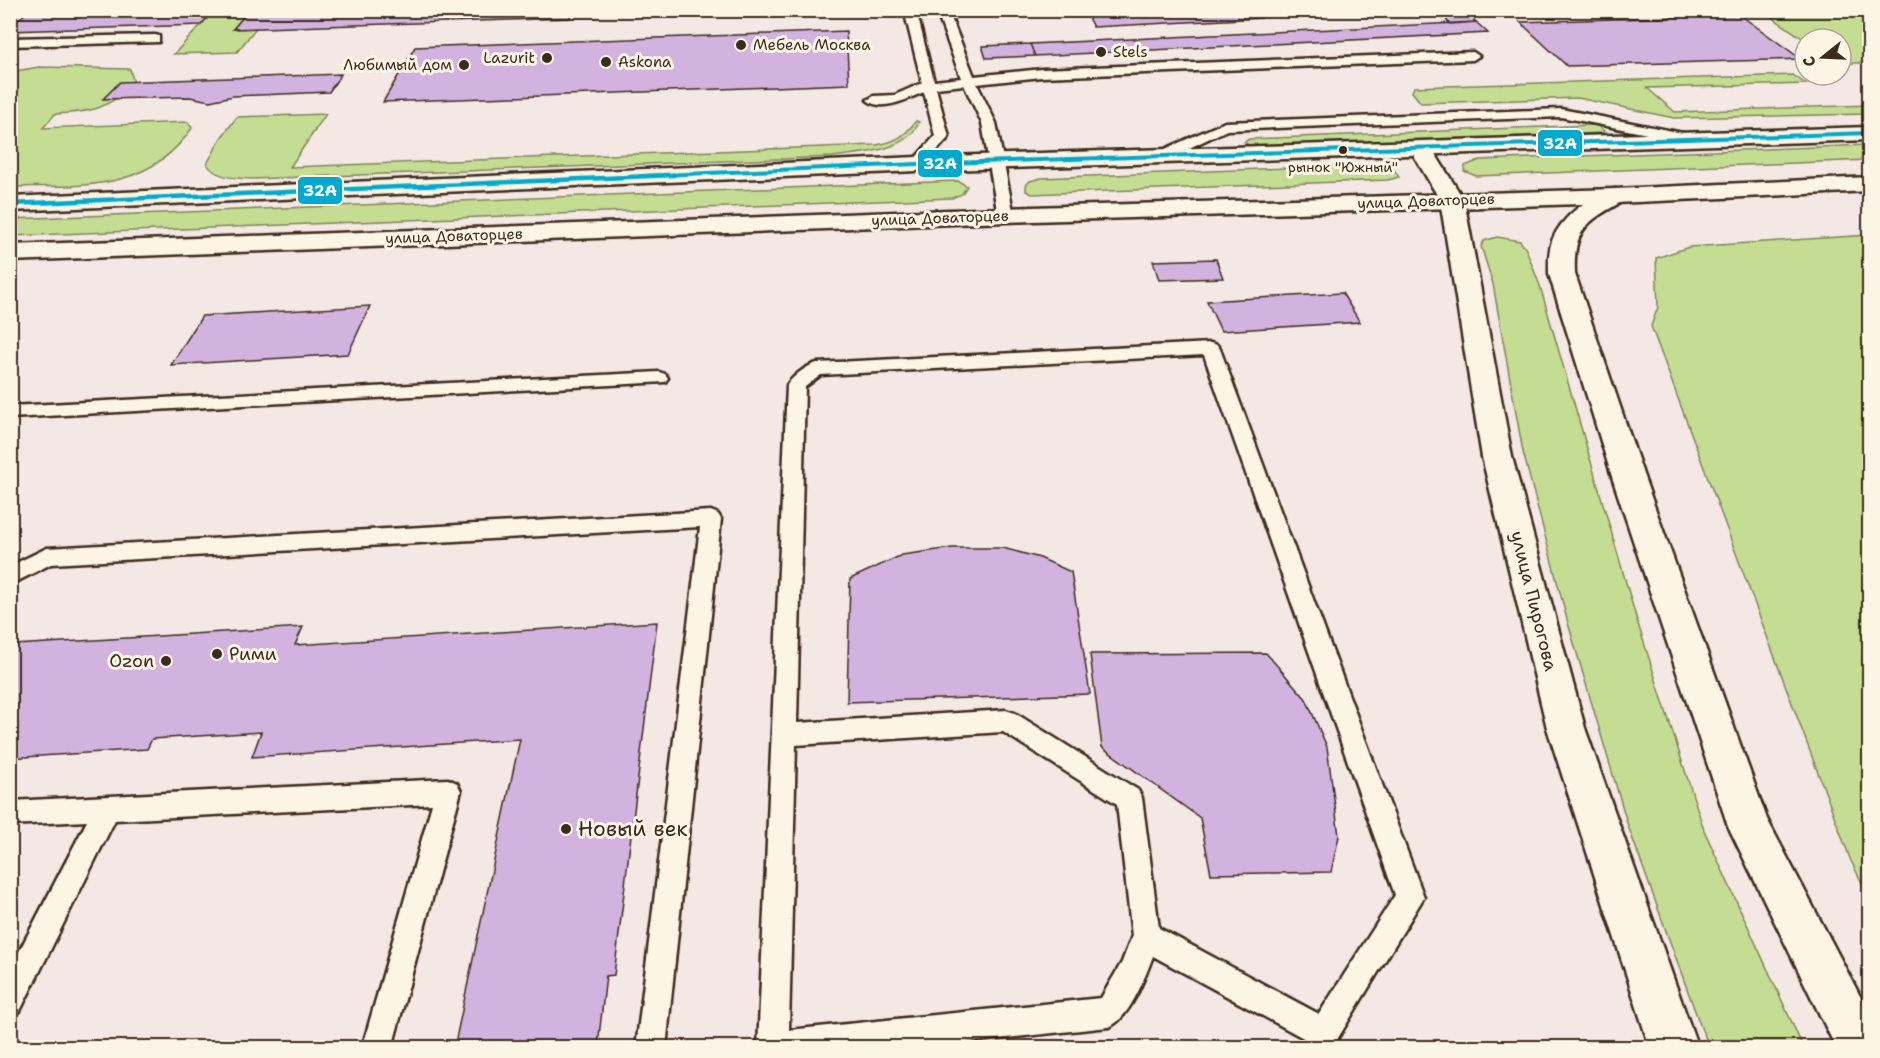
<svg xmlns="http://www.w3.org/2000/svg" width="1880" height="1058" font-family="'Shantell Sans',sans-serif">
  <rect width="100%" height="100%" fill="#f4e8e4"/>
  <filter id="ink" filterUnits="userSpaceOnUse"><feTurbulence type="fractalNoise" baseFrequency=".0167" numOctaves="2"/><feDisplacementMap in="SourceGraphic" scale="12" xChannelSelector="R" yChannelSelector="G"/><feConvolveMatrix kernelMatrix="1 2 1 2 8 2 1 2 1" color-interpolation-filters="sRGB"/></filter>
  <g filter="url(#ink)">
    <path fill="#c4dd93" stroke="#808458" stroke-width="1.5" d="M 214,11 L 249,11 L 233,29 L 256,28 L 237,52 L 174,54 Z
      M 1763,11 L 1869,11 L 1869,63 L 1841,63 L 1841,39 L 1805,40 Z
      M 39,67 L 130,69 L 134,84 C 106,110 92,112 55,114 L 43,128 L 188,122 L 192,128 C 148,193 81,185 11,187 L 11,72 Z
      M 1793,75 L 1806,84 L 1647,88 L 1675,112 L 1869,105 L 1869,114 L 1674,118 L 1578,98 L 1421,103 L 1412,92 L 1414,87 Z
      M 326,114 L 290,167 L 876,145 C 895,142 904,137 916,121 L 919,122 C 907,152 860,153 832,157 L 251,179 C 236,178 215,178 207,164 L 221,138 L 237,117 Z
      M 1591,125 L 1598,126 L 1604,131 L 1602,133 L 1253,148 L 1244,142 L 1249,139 Z
      M 1869,145 L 1869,160 L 1476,176 L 1464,171 L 1465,166 L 1480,160 Z
      M 1385,164 L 1393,168 L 1399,177 L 1388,180 L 1032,194 L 1026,191 L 1026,185 L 1030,181 L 1041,178 Z
      M 958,181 L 967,186 L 962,194 L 952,198 L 11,236 L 11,219 Z
      M 1869,235 L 1870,235 L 1869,897 L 1851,861 L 1651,326 L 1658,307 L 1656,258 L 1689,247 Z
      M 1497,237 L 1520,241 L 1526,249 L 1540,286 L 1638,624 L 1704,830 L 1803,1047 L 1710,1047 L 1702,1030 L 1628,826 L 1568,623 L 1523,452 L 1493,284 L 1481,246 L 1484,241 Z"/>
    <path fill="#d2b3df" stroke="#3b2a1e" stroke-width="1.5" d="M 30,10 L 214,10 L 201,25 L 10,31 L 10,26 Z
      M 249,10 L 572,10 L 570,18 L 233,29 Z
      M 1084,10 L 1254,10 L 1261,18 L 1093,27 Z
      M 1444,10 L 1725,10 L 1471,16 L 1476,22 L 1450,24 L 1441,14 Z
      M 1740,15 L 1801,59 L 1567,66 L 1520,22 Z
      M 1476,22 L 1488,33 L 1035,56 L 1030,44 Z
      M 846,31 L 849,84 L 383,102 L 415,47 Z
      M 1030,44 L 1035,56 L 986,58 L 982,46 Z
      M 341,74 L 329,92 L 233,96 L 210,101 L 190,97 L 103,99 L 120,82 Z
      M 1216,259 L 1223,278 L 1159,280 L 1153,261 Z
      M 1342,293 L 1360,322 L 1221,331 L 1207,301 Z
      M 370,306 L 348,354 L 171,365 L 202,316 Z
      M 952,548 L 1003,548 L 1040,558 L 1071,572 L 1090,694 L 847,702 L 850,579 L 902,555 Z
      M 657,622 L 614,975 L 606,976 L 598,1045 L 566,1048 L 454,1048 L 520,739 L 252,757 L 261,732 L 152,739 L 147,749 L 10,758 L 10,652 L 15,645 L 303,627 L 295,645 Z
      M 1266,653 L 1306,699 L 1327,747 L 1339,836 L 1331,872 L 1211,874 L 1200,818 L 1102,747 L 1090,654 Z"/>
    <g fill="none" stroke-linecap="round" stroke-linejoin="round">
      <g stroke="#3b2a1e" stroke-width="5">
        <path id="lane" d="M 904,10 L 916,10 L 934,81 L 961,78 L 936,10 L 948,10 L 974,76 L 1042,69 L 1473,52 L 1479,56 L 1473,60 L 1042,77 L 977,84 L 996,123 L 1014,216 L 1006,221 L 998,216 L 982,123 L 964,85 L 936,88 L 949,137 L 922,167 L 917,168 L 910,164 L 935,136 L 924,92 C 910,98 881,113 867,100 L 874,96 L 895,95 L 922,83 Z
          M 155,35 L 159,36 L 159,42 L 10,46 L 10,38 Z
          M 1561,109 L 1693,135 L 1700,139 L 1693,143 L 1561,117 L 1227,130 L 1164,160 L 1159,161 L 1152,157 L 1154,154 L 1225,122 Z
          M 1211,343 L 1217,345 L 1220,349 L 1424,897 L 1338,1038 L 1336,1048 L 1306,1048 L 1307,1040 L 1153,956 C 1145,977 1130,1018 1109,1027 L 913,1048 L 758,1048 L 787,385 C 793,376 806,366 817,363 ZM 1204,355 L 1395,895 L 1319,1014 L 1159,928 L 1142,798 L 1138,790 L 1015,713 L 1006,710 L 797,723 L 805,387 L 821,375 ZM 1003,732 L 1117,804 L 1132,936 L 1122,962 L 1101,998 L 789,1030 L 796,745 Z
          M 659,372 L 665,374 L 668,378 L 665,382 L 10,418 L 10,406 Z
          M 711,511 L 718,514 L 721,519 L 666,1048 L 636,1048 L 700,527 L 51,564 L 10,585 L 10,566 L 47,548 Z
          M 448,779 L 457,783 L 461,791 L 392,1048 L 362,1048 L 432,804 L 115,820 L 20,1011 L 10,1016 L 10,969 L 87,821 L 10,825 L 10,801 Z"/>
      </g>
      <g stroke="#3b2a1e" stroke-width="5">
        <path id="secondary" d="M 1421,142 L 1429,144 L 1464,200 L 1512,457 L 1585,728 L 1698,1048 L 1650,1048 L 1547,728 L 1482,457 L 1440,200 L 1410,149 L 1413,144 Z
          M 1615,189 L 1623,191 L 1627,196 L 1623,201 C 1586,222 1573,229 1575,274 L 1645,480 L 1767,819 L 1870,1015 L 1870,1048 L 1836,1048 L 1728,826 L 1613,480 L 1549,274 C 1549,263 1548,252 1552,241 C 1561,217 1590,195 1615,189 Z"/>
      </g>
      <g stroke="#3b2a1e" stroke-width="5">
        <path id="primary" d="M 1870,127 L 1870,140 L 917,171 L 10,211 L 10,197 L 917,157 Z
          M 1870,177 L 1870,191 L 1615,203 L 1033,221 L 10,261 L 10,245 L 1033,207 L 1615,189 Z"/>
      </g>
      <use href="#lane" fill="#fcf5e5" fill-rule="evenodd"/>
      <use href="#secondary" fill="#fcf5e5" fill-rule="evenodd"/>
      <use href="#primary" fill="#fcf5e5" fill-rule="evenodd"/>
      <g stroke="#fcf5e5" stroke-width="7">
        <path id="bus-1-far1" d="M 640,176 L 917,164 L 1870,133"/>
      </g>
      <g stroke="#fcf5e5" stroke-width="8">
        <path id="bus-1" d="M 10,204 L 674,175"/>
      </g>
      <use href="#bus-1-far1" stroke="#00a9ce" stroke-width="4"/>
      <use href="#bus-1" stroke="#00a9ce" stroke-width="4.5"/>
    </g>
  </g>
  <g fill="#3b2a1e" stroke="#fcf5e5" stroke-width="2">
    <circle cx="741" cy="45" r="6"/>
    <circle cx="1101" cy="52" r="6"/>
    <circle cx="547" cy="58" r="6"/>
    <circle cx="606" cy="62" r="6"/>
    <circle cx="464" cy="65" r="6"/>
    <circle cx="1343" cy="150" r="5"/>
    <circle cx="217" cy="654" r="6"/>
    <circle cx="166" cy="661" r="6"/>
    <circle cx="566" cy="829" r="6"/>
  </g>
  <g text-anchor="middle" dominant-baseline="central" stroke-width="6" stroke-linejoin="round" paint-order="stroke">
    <g font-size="14" fill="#3b2a1e" stroke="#fcf5e5">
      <text x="1343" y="167">рынок "Южный"</text>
    </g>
    <g font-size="15" fill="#3b2a1e" stroke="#fcf5e5" text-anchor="start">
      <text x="753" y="45">Мебель Москва</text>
      <text x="1113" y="52">Stels</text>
      <text x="535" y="58" text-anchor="end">Lazurit</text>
      <text x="618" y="62">Askona</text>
      <text x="452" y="65" text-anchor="end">Любимый дом</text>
    </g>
    <g font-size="15" fill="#3b2a1e" stroke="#fcf5e5">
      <text transform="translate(1426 201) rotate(-2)">улица Доваторцев</text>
      <text transform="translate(940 218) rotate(-2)">улица Доваторцев</text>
      <text transform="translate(454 236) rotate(-2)">улица Доваторцев</text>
    </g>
    <g font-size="18" fill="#3b2a1e" stroke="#fcf5e5">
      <text transform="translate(1534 601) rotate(76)">улица Пирогова</text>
    </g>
    <g font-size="18" fill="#3b2a1e" stroke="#fcf5e5" text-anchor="start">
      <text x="229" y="654">Рими</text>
      <text x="154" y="661" text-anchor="end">Ozon</text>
    </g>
    <g font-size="21" fill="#3b2a1e" stroke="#fcf5e5" text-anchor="start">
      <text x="578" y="829">Новый век</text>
    </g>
  </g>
  <g stroke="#fcf5e5" stroke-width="2">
    <rect x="1537" y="129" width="46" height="28" rx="6" fill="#00a9ce"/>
    <rect x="917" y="149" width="46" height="29" rx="6" fill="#00a9ce"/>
    <rect x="297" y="176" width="46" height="29" rx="6" fill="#00a9ce"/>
  </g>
  <g font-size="16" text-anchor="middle" font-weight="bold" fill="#fff">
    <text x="1560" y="149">32A</text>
    <text x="940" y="169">32A</text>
    <text x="320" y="196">32A</text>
  </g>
  <rect width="1880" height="1058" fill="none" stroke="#fcf5e5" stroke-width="36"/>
  <rect x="18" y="18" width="1844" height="1022" fill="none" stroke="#3b2a1e" stroke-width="2" filter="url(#ink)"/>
  <g transform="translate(1823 57) rotate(252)"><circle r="28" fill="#fcf5e5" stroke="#afa495" stroke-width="1.5"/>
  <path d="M0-4.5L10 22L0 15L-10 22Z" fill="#3b2a1e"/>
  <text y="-9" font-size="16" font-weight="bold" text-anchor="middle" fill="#3b2a1e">С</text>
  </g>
</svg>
